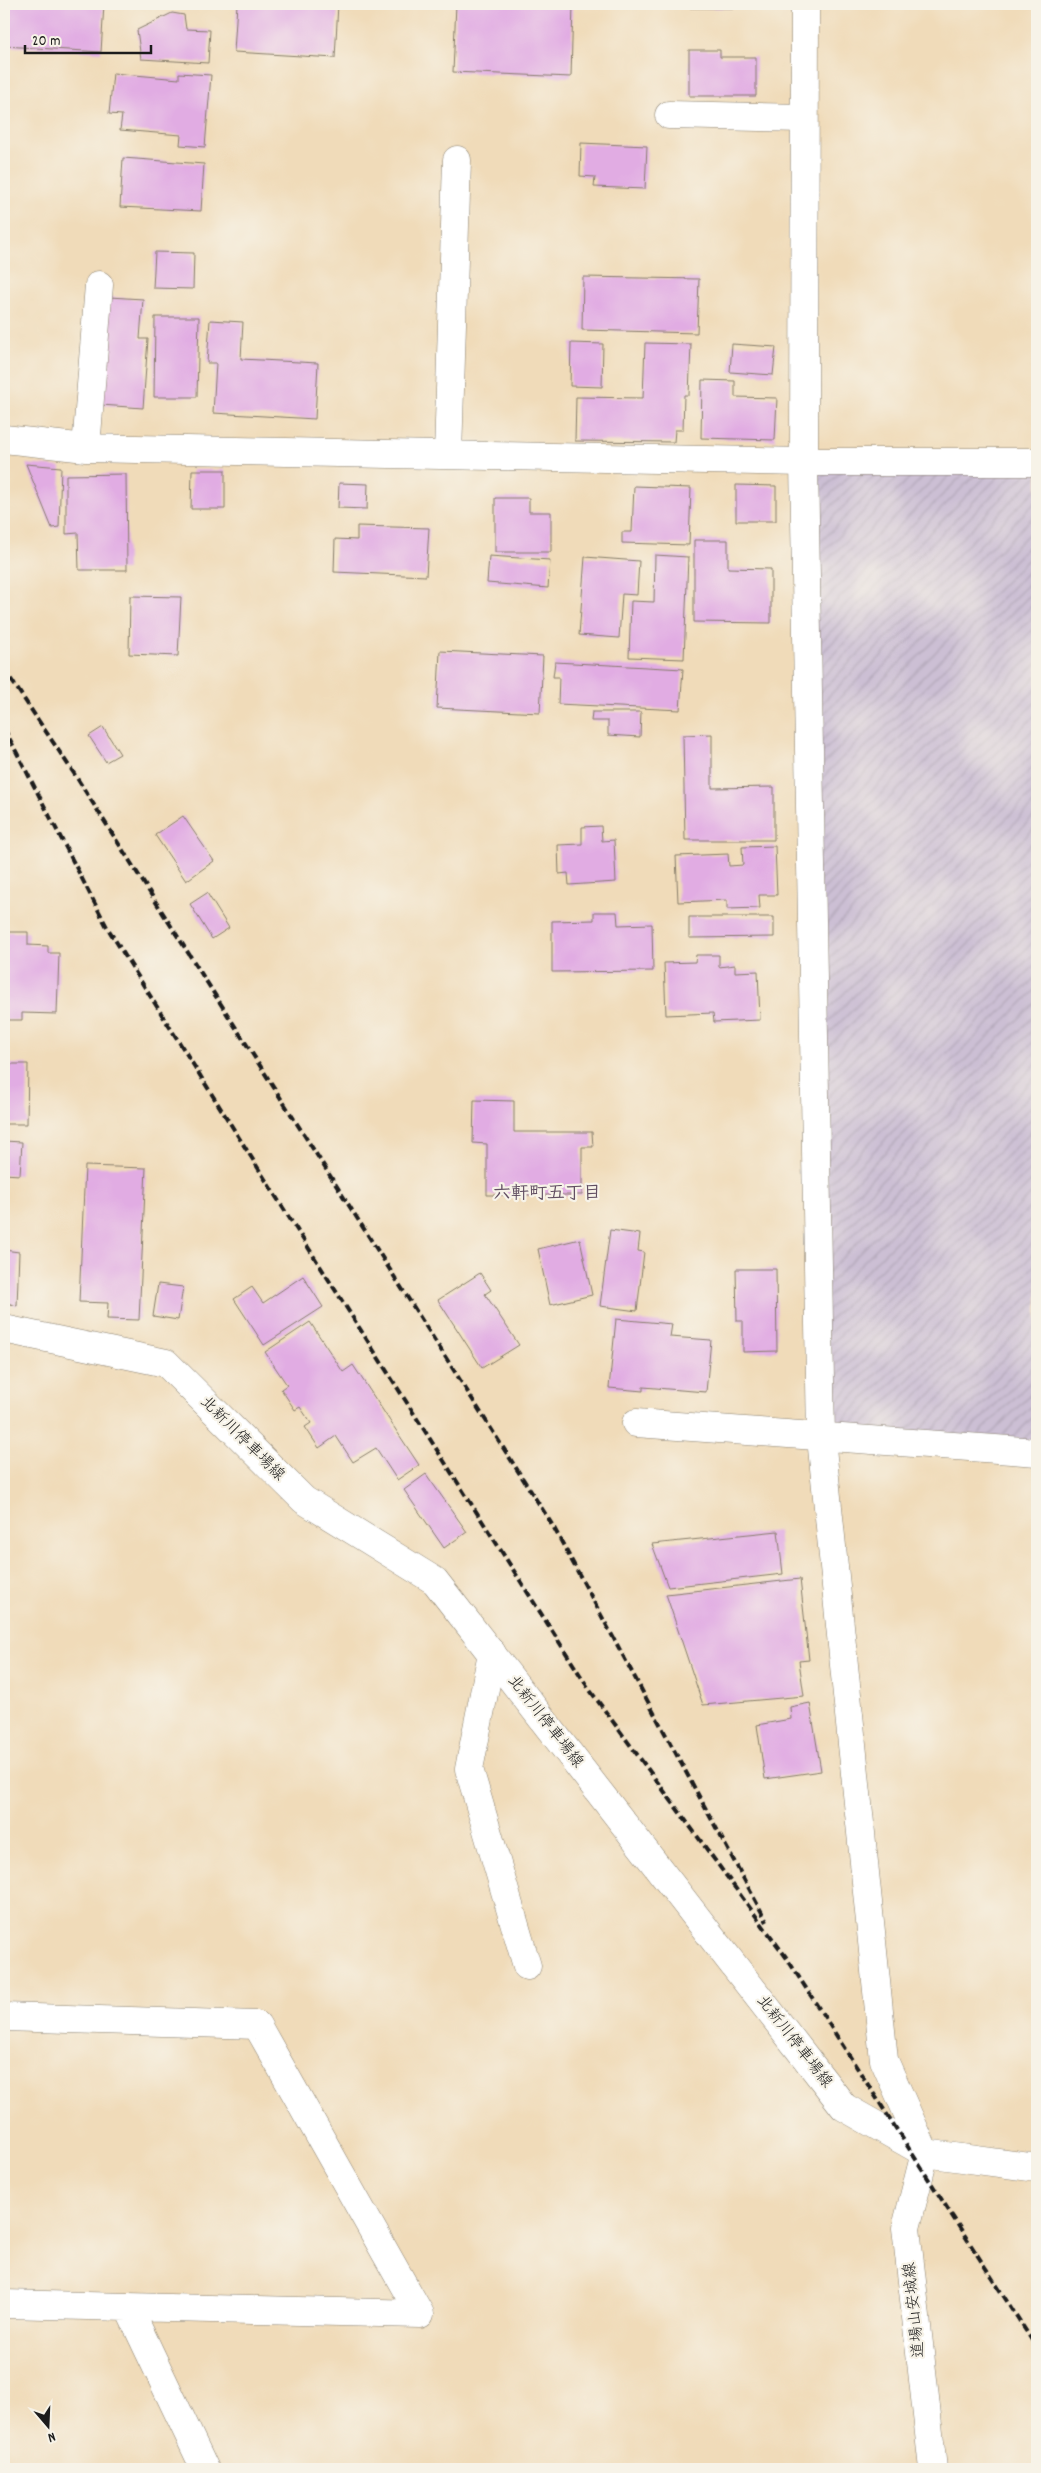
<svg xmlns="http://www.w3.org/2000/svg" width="1041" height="2473" font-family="Dekko,'Klee One',sans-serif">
  <defs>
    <pattern id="industrial-furrows" width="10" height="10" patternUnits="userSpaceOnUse" patternTransform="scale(1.25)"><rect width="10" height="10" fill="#ccbfd4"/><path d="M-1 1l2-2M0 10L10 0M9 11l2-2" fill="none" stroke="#afa4b5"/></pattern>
  </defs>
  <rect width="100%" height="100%" fill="#f7f3e8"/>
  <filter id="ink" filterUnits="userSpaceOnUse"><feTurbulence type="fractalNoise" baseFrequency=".02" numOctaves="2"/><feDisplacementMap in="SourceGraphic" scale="10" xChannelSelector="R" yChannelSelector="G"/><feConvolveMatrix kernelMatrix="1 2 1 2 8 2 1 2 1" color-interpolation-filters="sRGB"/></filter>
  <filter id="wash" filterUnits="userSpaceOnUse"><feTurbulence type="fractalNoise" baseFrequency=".0096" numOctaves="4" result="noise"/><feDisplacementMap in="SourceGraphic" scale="20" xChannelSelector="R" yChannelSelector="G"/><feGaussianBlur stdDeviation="1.12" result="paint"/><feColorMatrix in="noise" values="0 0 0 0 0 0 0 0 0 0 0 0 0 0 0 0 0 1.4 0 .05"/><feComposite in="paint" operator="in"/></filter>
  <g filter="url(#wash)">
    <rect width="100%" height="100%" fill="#f0dbb9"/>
    <path fill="url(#industrial-furrows)" d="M 804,462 L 1037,465 L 1037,1452 L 821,1438 Z"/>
    <g id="blocks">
      <path fill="#e1ace3" d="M 4,4 L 104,4 L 101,52 L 4,46 Z
        M 237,4 L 338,4 L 335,58 L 234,52 Z
        M 456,4 L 573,4 L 571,77 L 453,72 Z
        M 690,4 L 759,4 L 759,8 L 690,8 Z
        M 172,13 L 184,15 L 186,29 L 210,30 L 208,63 L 141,59 L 137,30 Z
        M 689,50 L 720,50 L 720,57 L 756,57 L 756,96 L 689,96 Z
        M 113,73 L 179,79 L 179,73 L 211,75 L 205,147 L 180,145 L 181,135 L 120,130 L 122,115 L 109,114 Z
        M 581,143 L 647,146 L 645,189 L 594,187 L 595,177 L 580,176 Z
        M 123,158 L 204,164 L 201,211 L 120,207 Z
        M 155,252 L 194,253 L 193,289 L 153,288 Z
        M 583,277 L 699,279 L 697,333 L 582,330 Z
        M 109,297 L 143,299 L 140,339 L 148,339 L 143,408 L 101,405 Z
        M 155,317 L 199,317 L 197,397 L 154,397 Z
        M 210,320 L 243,322 L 241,359 L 318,363 L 315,419 L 213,413 L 216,363 L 207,363 Z
        M 571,343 L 603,344 L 602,387 L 570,386 Z
        M 645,343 L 691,344 L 689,395 L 684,395 L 683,430 L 675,430 L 674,442 L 575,441 L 576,397 L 643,398 Z
        M 732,344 L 776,347 L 773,375 L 730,372 Z
        M 702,380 L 735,381 L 735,397 L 777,398 L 775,440 L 701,438 Z
        M 26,464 L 61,467 L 59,527 L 52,528 Z
        M 192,470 L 225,470 L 225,509 L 191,509 Z
        M 126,474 L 127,570 L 79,570 L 78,533 L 66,534 L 66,475 Z
        M 339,483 L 368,484 L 367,509 L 338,508 Z
        M 736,485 L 776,486 L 776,521 L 736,521 Z
        M 634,486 L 691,488 L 689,545 L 622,543 L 622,532 L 632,532 Z
        M 495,498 L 529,498 L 529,512 L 551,512 L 551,552 L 495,552 Z
        M 357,526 L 429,528 L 426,576 L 334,572 L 335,539 L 357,540 Z
        M 694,540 L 728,540 L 728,568 L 771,569 L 771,623 L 694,622 Z
        M 655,555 L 688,557 L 684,659 L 629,657 L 631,601 L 654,602 Z
        M 489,556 L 550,560 L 548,588 L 487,583 Z
        M 585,557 L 639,561 L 637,595 L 622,594 L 619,638 L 579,635 Z
        M 130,596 L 181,597 L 178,656 L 129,654 Z
        M 440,651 L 543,656 L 540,713 L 437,708 Z
        M 555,662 L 683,669 L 680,710 L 558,704 L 559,677 L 553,677 Z
        M 592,712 L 641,712 L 640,737 L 608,735 L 608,721 L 591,721 Z
        M 103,727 L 120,754 L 106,762 L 89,736 Z
        M 712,734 L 712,788 L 774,787 L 774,840 L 685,840 L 683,735 Z
        M 183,816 L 214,861 L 186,881 L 155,835 Z
        M 601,826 L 602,841 L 614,840 L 616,882 L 569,885 L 568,873 L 559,874 L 558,845 L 582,844 L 582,827 Z
        M 775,846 L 777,895 L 759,895 L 760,908 L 727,909 L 727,900 L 678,902 L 676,856 L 728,854 L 729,866 L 743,865 L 742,847 Z
        M 207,893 L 229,928 L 212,939 L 190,904 Z
        M 594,912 L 617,912 L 618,925 L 652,924 L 653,971 L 552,972 L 552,921 L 594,920 Z
        M 689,917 L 774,917 L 774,937 L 689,938 Z
        M 4,932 L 28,932 L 28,945 L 48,946 L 48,953 L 59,953 L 57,1014 L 22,1013 L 22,1020 L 4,1020 Z
        M 696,955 L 719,955 L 719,967 L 735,965 L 735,972 L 758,971 L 760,1020 L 714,1022 L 713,1013 L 666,1015 L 664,963 L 695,962 Z
        M 4,1064 L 28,1064 L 27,1124 L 4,1124 Z
        M 474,1100 L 514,1101 L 514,1132 L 592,1132 L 593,1147 L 582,1147 L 582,1195 L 487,1195 L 487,1144 L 473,1143 Z
        M 4,1141 L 22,1142 L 20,1175 L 4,1174 Z
        M 85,1166 L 146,1168 L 139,1320 L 107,1319 L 108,1303 L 79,1302 Z
        M 610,1230 L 640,1234 L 638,1251 L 644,1252 L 637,1311 L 600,1306 Z
        M 580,1239 L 592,1295 L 550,1305 L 538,1249 Z
        M 4,1250 L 19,1252 L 17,1306 L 4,1302 Z
        M 736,1269 L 776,1269 L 777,1351 L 743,1352 L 743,1321 L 737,1321 Z
        M 480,1273 L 491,1290 L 485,1294 L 519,1345 L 482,1368 L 438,1300 Z
        M 303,1276 L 323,1307 L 264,1345 L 234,1299 L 252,1287 L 263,1303 Z
        M 158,1284 L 183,1287 L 178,1320 L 153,1316 Z
        M 616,1319 L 672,1324 L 670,1337 L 711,1340 L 706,1392 L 643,1387 L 643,1391 L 609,1388 Z
        M 310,1322 L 343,1372 L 353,1365 L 419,1465 L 397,1480 L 376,1448 L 353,1462 L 336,1436 L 319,1448 L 305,1427 L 311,1423 L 300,1407 L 295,1410 L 281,1389 L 287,1385 L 265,1352 Z
        M 426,1474 L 467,1532 L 444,1548 L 404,1490 Z
        M 778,1531 L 783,1574 L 668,1587 L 652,1544 Z
        M 800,1579 L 809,1660 L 799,1661 L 804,1696 L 703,1705 L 666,1594 Z
        M 810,1703 L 821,1771 L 765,1779 L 757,1725 L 791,1719 L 790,1707 Z"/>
    </g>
  </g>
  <g filter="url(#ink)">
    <use href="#blocks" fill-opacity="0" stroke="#867c6a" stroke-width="1"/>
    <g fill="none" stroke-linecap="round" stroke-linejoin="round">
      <g stroke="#867c6a" stroke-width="29">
        <path id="minor" d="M 805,4 L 804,462 L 821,1438 L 884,2060 L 925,2153
          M 669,115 L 804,118
          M 4,439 L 86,448 L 804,462 L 1037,462
          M 86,448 L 99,285
          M 448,455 L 457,160
          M 636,1423 L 1037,1452
          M 492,1653 L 469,1769 L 527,1966
          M 4,2017 L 257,2025 L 420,2314 L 4,2304
          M 128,2307 L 205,2469"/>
      </g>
      <g stroke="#867c6a" stroke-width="29">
        <path id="major" d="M 4,1329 L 166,1363 L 304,1500 L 435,1581 L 844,2107 L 925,2153 L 1037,2168
          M 925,2153 L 906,2228 L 933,2469"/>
      </g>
      <use href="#minor" stroke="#fff" stroke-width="28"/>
      <use href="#major" stroke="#fff" stroke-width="28"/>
      <path stroke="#1c1c1c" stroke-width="4" stroke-dasharray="8 4" stroke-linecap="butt" d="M 4,669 L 75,775 L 553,1526 L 767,1922
        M 4,728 L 107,927 L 290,1219 L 589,1689 L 786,1957 L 1037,2348"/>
    </g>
  </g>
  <g text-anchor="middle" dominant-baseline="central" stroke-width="4.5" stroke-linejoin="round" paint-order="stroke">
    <g font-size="16" fill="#1c1c1c" stroke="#f7f3e8">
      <text transform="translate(242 1439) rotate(45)">北新川停車場線</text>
      <text transform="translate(545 1722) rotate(52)">北新川停車場線</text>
      <text transform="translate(794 2042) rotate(52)">北新川停車場線</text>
      <text transform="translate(915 2310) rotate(-96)">道場山安城線</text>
    </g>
    <g font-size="18" font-weight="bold" fill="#614e62" stroke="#f7f3e8">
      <text x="547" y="1194">六軒町五丁目</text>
    </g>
  </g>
  <rect width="1041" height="2473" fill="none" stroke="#f7f3e8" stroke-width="20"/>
  <g transform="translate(48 2426) rotate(161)" stroke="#f7f3e8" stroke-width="4" paint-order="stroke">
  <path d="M0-4L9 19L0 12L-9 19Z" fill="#1c1c1c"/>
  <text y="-8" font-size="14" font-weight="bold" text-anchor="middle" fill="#1c1c1c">N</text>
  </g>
  <path d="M25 45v8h126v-8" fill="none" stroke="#1c1c1c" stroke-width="2.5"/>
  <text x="32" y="45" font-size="15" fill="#1c1c1c" stroke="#f7f3e8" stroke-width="4" paint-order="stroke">20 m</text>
</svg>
